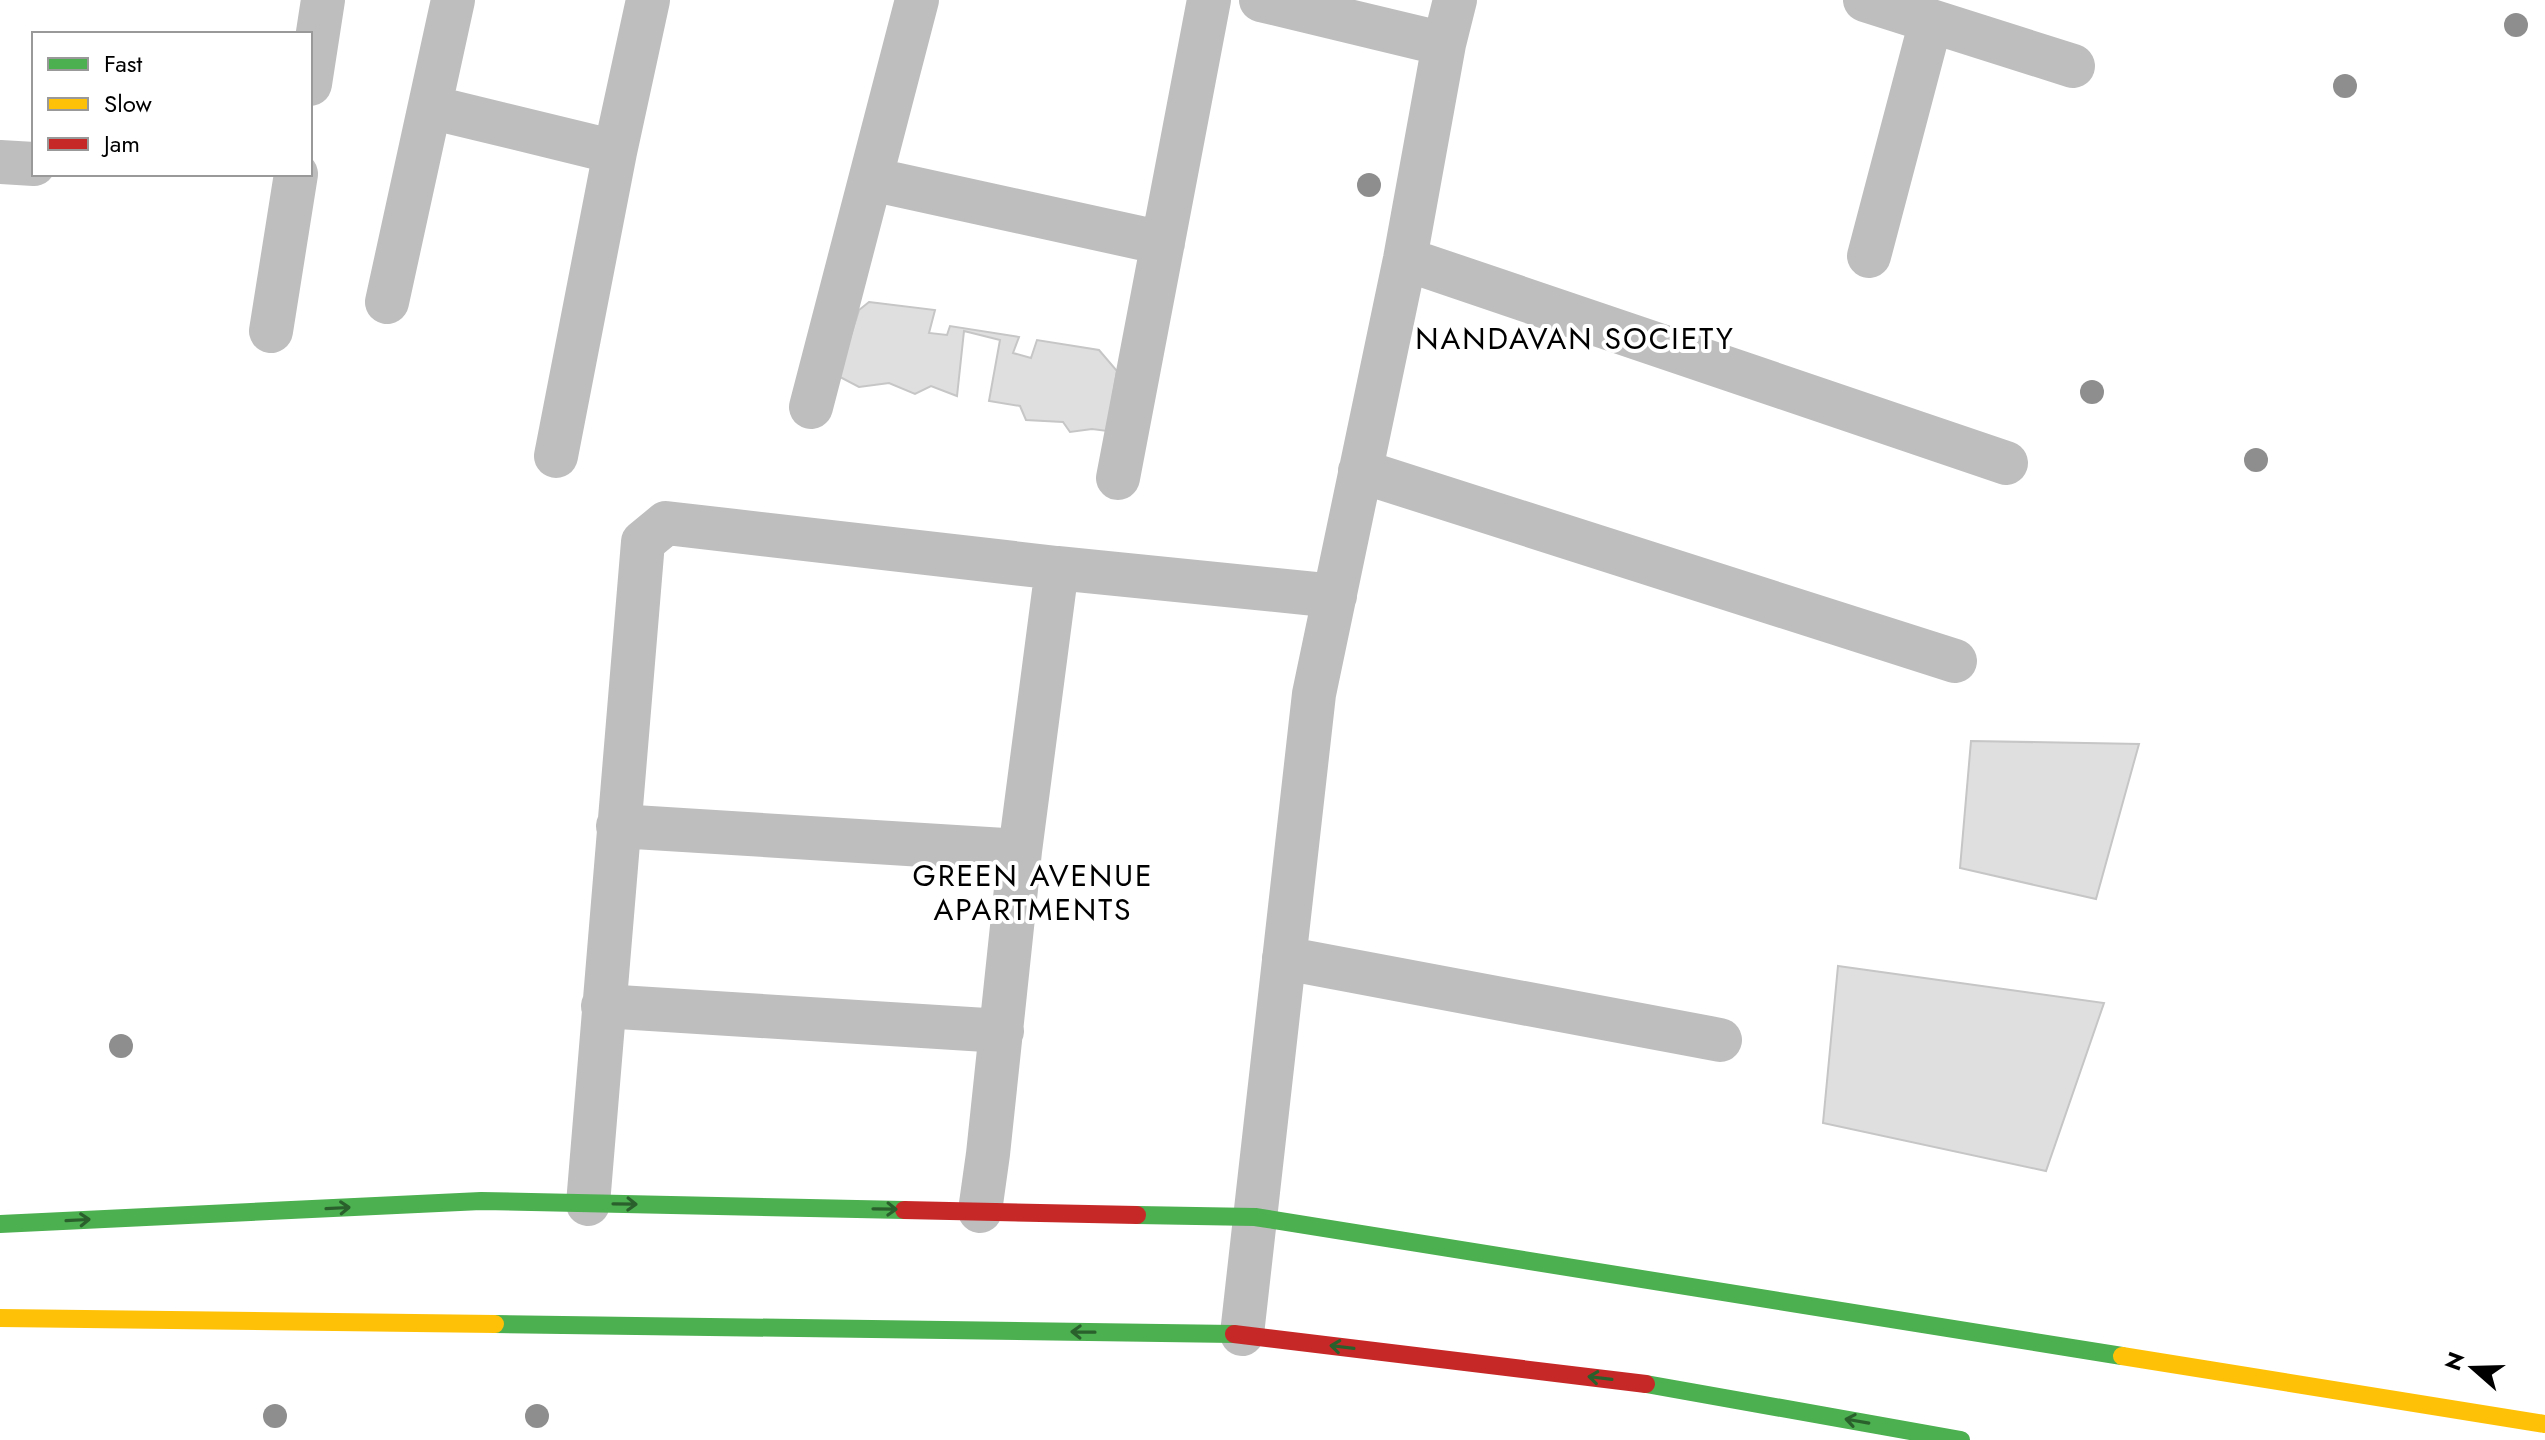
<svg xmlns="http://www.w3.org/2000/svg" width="2545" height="1440" font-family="Jost,sans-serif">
  <rect width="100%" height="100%" fill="#fff"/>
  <path fill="#dfdfdf" stroke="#c6c6c6" stroke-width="2" d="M 869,302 L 935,310 L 929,333 L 947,335 L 950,326 L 1019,337 L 1013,353 L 1031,358 L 1037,340 L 1099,350 L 1117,371 L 1107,431 L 1092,429 L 1070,432 L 1063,422 L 1026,420 L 1020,406 L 989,401 L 1000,340 L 964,331 L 957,396 L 931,386 L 915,394 L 889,383 L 859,387 L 838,376 L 859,310 Z
    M 1971,741 L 2139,744 L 2096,899 L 1960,868 Z
    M 1838,966 L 2104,1003 L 2046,1171 L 1823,1123 Z"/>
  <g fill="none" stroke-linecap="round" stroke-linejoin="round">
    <path stroke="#bebebe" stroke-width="44" d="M 1261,0 L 1444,44
      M 1865,0 L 2073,66
      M 310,84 L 323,0
      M 430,107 L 615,152
      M 0,162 L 34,164
      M 871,179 L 1163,243
      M 1869,256 L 1931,21
      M 1405,259 L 2006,463
      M 387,302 L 453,0
      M 271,331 L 296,174
      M 811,407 L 917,0
      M 556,456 L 615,152 L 648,0
      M 1360,471 L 1955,661
      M 1118,478 L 1209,0
      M 1057,568 L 1335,596
      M 618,826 L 1020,851
      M 1284,958 L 1720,1040
      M 603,1006 L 1002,1031
      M 588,1204 L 643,542 L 666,523 L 1057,568 L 1020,851 L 988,1154 L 980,1211
      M 1242,1334 L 1314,694 L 1405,259 L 1444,44 L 1455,0"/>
    <path stroke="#4caf50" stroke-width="18" d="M 1137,1215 L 1255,1217 L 2122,1356
      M 0,1224 L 481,1201 L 904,1210
      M 495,1324 L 1234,1334
      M 1646,1384 L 1961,1440"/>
    <path stroke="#ffc107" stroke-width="18" d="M 0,1318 L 495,1324
      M 2122,1356 L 2545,1424"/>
    <path stroke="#c62828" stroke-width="18" d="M 904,1210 L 1137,1215
      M 1234,1334 L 1646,1384"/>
  </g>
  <g fill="#8e8e8e">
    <circle cx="2516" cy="25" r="12"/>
    <circle cx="2345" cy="86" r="12"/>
    <circle cx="1369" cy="185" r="12"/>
    <circle cx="2092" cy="392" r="12"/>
    <circle cx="2256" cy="460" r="12"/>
    <circle cx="121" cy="1046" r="12"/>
    <circle cx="275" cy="1416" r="12"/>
    <circle cx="537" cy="1416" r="12"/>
  </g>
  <defs><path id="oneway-shaft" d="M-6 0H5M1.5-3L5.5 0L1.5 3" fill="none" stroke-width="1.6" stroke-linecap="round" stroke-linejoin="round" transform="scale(2)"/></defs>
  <g stroke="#2a602c">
    <use href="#oneway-shaft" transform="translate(625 1204) rotate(1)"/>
    <use href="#oneway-shaft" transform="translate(338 1208) rotate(-3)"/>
    <use href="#oneway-shaft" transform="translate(885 1209) rotate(1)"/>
    <use href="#oneway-shaft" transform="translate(78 1220) rotate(-3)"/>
    <use href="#oneway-shaft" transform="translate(1083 1332) rotate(-179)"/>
    <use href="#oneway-shaft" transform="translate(1342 1347) rotate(-173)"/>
    <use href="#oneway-shaft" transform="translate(1600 1378) rotate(-173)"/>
    <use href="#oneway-shaft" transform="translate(1857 1421) rotate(-170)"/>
  </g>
  <g text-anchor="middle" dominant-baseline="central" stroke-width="8" stroke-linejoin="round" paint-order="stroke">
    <g font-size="30" letter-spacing="2" fill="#000" stroke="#fff">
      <text x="1575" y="338">NANDAVAN SOCIETY</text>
      <text x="1033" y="875">GREEN AVENUE<tspan x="1033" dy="34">APARTMENTS</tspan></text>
    </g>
  </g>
  <rect x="32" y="32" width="280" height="144" fill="#ffffff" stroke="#999999" stroke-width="2"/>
  <rect x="48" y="58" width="40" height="12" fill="#4caf50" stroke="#999999" stroke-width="2"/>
  <text x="104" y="72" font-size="24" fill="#000000">Fast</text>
  <rect x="48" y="98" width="40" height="12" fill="#ffc107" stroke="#999999" stroke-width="2"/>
  <text x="104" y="112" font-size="24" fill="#000000">Slow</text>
  <rect x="48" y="138" width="40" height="12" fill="#c62828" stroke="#999999" stroke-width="2"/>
  <text x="104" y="152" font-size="24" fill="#000000">Jam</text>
  <g transform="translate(2473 1368) rotate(290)" stroke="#ffffff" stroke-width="6" paint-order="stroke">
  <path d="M0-6L14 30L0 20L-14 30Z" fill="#000000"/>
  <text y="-12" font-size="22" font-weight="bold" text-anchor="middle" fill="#000000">N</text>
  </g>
</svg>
